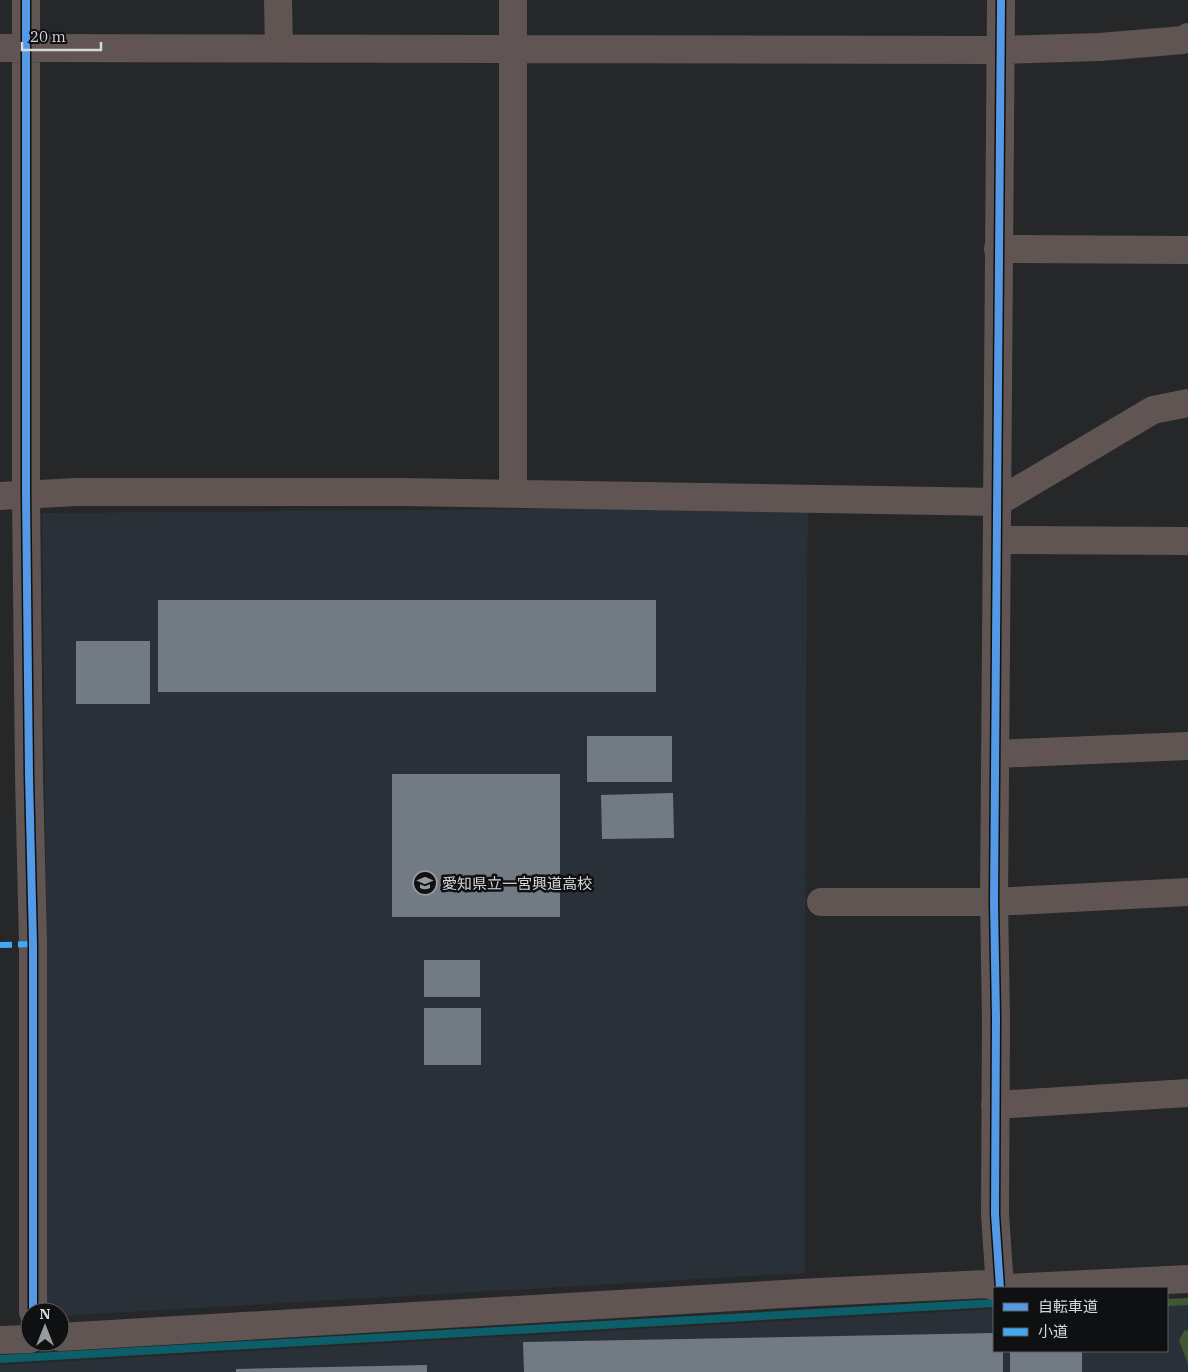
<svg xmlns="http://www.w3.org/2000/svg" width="1188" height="1372" font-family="'IBM Plex Serif','Noto Sans JP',serif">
  <rect width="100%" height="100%" fill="#252729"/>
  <path fill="#293037" d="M 808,507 L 806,713 L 805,1273 L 60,1316 L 60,1312 L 46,1312 L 47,995 L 42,513 Z
    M 1188,1298 L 1188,1372 L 0,1372 L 0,1365 L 994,1309 L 994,1351 L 1167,1351 L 1167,1299 Z"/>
  <path fill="#3f5833" d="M 1188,1298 L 1188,1305 L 1167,1306 L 1167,1299 Z
    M 1188,1330 L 1188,1364 L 1179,1340 L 1184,1331 Z"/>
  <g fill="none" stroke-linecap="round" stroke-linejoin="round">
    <path stroke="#0c5f68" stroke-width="8" d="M 0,1359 L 994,1303"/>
  </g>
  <path fill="#727b84" d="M 158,600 L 656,600 L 656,692 L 158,692 Z
    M 76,641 L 150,641 L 150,704 L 76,704 Z
    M 587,736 L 672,736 L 672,782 L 587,782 Z
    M 392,774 L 560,774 L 560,917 L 392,917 Z
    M 673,793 L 674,838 L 602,839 L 601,795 Z
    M 424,960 L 480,960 L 480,997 L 424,997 Z
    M 424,1008 L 481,1008 L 481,1065 L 424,1065 Z
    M 994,1333 L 994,1351 L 1003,1351 L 1003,1372 L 524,1372 L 523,1342 Z
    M 1010,1351 L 1082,1351 L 1082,1372 L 1010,1372 Z
    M 427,1365 L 427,1372 L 236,1372 L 236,1369 Z"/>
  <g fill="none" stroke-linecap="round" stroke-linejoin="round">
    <path stroke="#615554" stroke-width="28" d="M 26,0 L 26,494 L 29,776 L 33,944 L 33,1312
      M 278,0 L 279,48
      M 513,0 L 513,494
      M 0,48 L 1000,50 L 1100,47 L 1183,40 L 1188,37
      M 998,249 L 1188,250
      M 0,496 L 77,492 L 401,492 L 998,502 L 1153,410 L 1188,403
      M 997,540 L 1188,541
      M 995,754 L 1188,746
      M 821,902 L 994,902 L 1188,892
      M 995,1105 L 1188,1093
      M 1000,1288 L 995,1214 L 996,1018 L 994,902 L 1001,0
      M 1006,1288 L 1188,1279
      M 60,1337 L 818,1292 L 987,1284 L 1000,1288
      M 0,1340 L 30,1339"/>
    <path stroke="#3fa9f5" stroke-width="6" stroke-dasharray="12 6" stroke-linecap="butt" d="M 0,945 L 33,944"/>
    <g stroke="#0f1011" stroke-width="11">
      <path id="cycleway" d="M 26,0 L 26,494 L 29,776 L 33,944 L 33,1312
        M 1000,1288 L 995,1214 L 996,1018 L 994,902 L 1001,0"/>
    </g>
    <use href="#cycleway" stroke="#5399e6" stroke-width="8"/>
  </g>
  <defs>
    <g id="school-ring" transform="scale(1.25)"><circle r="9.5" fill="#0f1011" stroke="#989a9c" stroke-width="1.5"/><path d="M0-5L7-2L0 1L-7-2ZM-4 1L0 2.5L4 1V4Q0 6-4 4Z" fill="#989a9c"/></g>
  </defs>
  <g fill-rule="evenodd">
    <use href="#school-ring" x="425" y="883"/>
  </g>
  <g text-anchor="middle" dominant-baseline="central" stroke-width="5" stroke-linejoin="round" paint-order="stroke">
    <g font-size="15" fill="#d6d8da" stroke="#0f1011" text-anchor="start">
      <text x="442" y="883">愛知県立一宮興道高校</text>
    </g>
  </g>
  <rect x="993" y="1287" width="175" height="65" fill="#0f1011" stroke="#5f6061"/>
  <rect x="1003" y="1303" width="25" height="8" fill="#5399e6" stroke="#5f6061"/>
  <text x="1038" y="1312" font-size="15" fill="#d6d8da">自転車道</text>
  <rect x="1003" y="1328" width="25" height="8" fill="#3fa9f5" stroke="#5f6061"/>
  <text x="1038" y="1337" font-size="15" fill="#d6d8da">小道</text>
  <g transform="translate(45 1327)"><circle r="24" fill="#0f1011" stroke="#5f6061"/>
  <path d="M0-4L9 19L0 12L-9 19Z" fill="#989a9c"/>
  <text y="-8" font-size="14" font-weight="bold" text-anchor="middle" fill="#d6d8da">N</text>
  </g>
  <path d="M22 42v8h79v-8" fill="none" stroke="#d6d8da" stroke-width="2.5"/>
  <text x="30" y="42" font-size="15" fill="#d6d8da" stroke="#0f1011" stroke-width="4" paint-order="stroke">20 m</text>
</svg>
